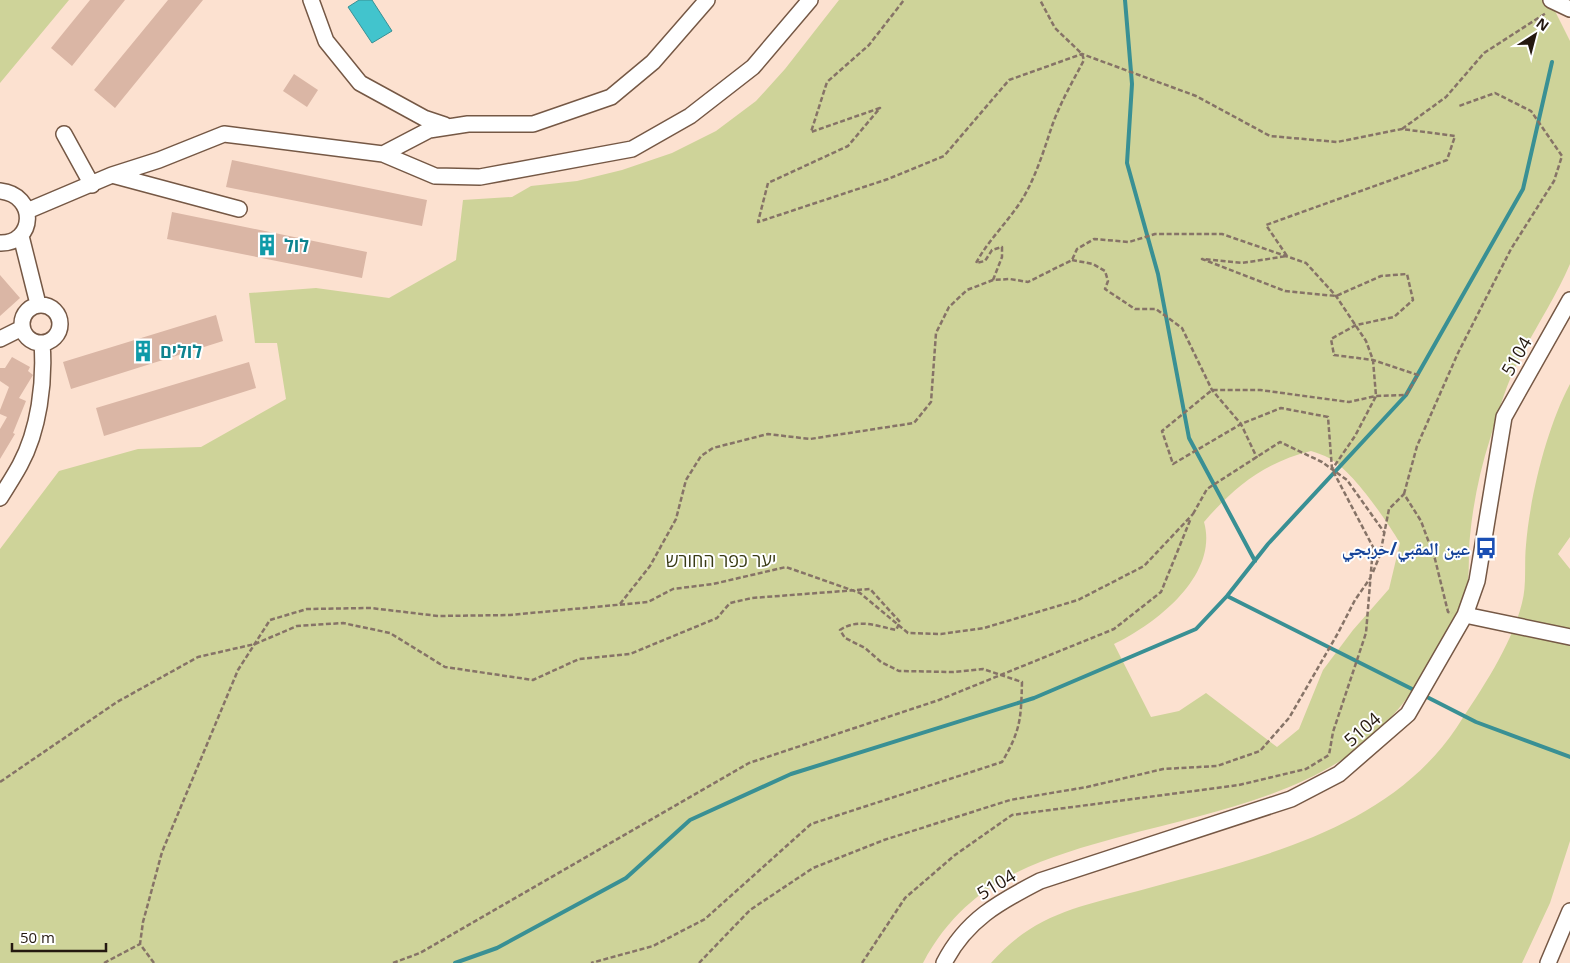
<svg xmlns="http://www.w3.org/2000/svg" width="1570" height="963" font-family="'Open Sans','Noto Naskh Arabic','Noto Sans Hebrew',sans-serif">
  <rect width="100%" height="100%" fill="#fce1d0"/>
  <path fill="#ced399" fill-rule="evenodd" d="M 0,0 L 69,0 L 0,83 Z
    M 839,0 L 1565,0 L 1555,11 L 1570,41 L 1570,264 C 1554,301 1531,334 1514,370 C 1504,392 1497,416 1490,439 C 1480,470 1473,504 1470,536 C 1468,553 1470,571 1467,588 C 1466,598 1460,608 1455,617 C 1435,661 1408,703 1373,736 C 1309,795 1205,814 1123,836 C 1039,859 967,880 923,963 L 0,963 L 0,549 L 59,471 L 138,449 L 201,447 L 286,399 L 277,343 L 255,343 L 249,293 L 316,288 L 389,298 L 456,260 L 463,200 L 512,197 L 531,186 L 577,181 L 622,170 L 672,153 L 716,131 L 756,101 L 785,69 ZM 1311,451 C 1317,453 1324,455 1329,458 C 1353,471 1386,520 1400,543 L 1389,589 L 1353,630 L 1323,670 L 1299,729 L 1277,747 L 1206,693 L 1179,711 L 1151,717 L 1114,644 C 1156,624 1219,575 1204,522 C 1234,487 1265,462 1311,451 Z
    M 1570,384 L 1570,537 L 1558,554 L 1570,569 L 1570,841 L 1550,903 L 1522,963 L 991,963 C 1034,914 1078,907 1138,891 C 1252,859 1386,833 1457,727 C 1481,690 1511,647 1522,603 C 1527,585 1524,564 1526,545 C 1530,496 1547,427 1570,384 Z"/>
  <path fill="#42c4cd" stroke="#399094" d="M 359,0 L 372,0 L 392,31 L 372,43 L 348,7 Z"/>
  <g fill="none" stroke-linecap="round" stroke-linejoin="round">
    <path stroke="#399094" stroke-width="4" d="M 1125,0 L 1132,84 L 1127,163 L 1158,274 L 1189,438 L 1255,561
      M 1227,596 L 1416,691
      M 1423,695 L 1476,722 L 1570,757
      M 455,963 L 497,948 L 626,878 L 690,820 L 791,774 L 1034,698 L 1196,629 L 1227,596 L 1268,544 L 1406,395 L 1523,189 L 1552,62"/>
  </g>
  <path fill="#dab6a5" d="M 90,0 L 125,0 L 72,66 L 51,48 Z
    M 168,0 L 203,0 L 115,108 L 94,90 Z
    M 294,74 L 318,90 L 307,107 L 283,91 Z
    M 232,160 L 427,200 L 422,226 L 226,187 Z
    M 172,212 L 367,252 L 362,278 L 167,239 Z
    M 0,275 L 20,298 L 0,316 Z
    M 216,315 L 223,341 L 71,389 L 63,362 Z
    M 12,357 L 30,367 L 28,371 L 33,375 L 19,398 L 26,401 L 13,433 L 15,434 L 0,459 L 0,429 L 7,417 L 0,414 L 0,410 L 9,387 L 0,381 L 0,368 L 5,368 Z
    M 249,362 L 256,388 L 104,436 L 96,408 Z"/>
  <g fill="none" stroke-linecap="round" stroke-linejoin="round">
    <g stroke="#755845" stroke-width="18">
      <path id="minor" d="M 311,0 L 326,41 L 360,83 L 424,118 L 445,125
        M 1551,0 L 1570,9
        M 64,134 L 92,185
        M 383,154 L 429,130 L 468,124 L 533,124 L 611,97 L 653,62 L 707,0
        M 112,175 L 159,160 L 224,134 L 383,154 L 435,176 L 480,177 L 632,149 L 690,116 L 753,67 L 810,0
        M 0,191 C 38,195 35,244 0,243
        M 27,211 L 112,175 L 239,209
        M 21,236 L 38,304
        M22 324a19 19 0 1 1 38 0a19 19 0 1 1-38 0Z
        M 0,339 L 22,328
        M 0,498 C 7,487 14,476 20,465 C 39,430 45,382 42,343
        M 1465,615 L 1570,637
        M 944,963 C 966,920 999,902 1040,881 L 1291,799 L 1339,774 L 1408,714 L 1465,615 L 1477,581 L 1504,417 L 1570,300
        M 1548,963 L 1570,911"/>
    </g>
    <path stroke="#867367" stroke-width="2.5" stroke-dasharray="5 2.5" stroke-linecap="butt" d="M 1402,129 L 1446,97 L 1484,53 L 1546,13
      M 1072,260 L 1093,264 L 1105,271 L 1108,281 L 1105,289 L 1135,309 L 1156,309 L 1182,328 L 1212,390 L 1241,424 L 1257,458
      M 993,280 L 1002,257 L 1002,247 L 992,250 L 985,261 L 976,263 C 989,239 1009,221 1023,198 C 1036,176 1044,150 1052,126 C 1060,103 1073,81 1084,60 L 1082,54 L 1055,28 L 1040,0
      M 1404,494 L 1417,446 L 1458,353 L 1511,249 L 1554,181 L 1562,156 L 1531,111 L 1495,93 L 1459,106
      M 1193,514 L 1207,489 L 1280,442 L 1322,462 L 1347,480 L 1384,532
      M 1373,572 L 1380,555 L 1389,509 L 1404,494 L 1421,521 L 1435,559 L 1448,612 L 1452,613
      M 620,604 L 650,566 L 676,519 L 686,480 L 701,456 L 713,448 L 768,434 L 810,439 L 914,423 L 931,402 L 936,333 L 949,307 L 967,290 L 993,280 L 1010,279 L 1028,282 L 1072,260 L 1077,249 L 1094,239 L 1129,242 L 1155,234 L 1222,234 L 1306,263 L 1336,296 L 1366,341 L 1373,360 L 1376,396 L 1355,436 L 1333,468
      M 0,782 L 117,702 L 198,657 L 255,644 L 297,626 L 343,623 L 390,633 L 445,667 L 533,680 L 579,659 L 630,654 L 717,618 L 730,603 L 752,598 L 870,589 L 900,622 L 896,630 C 877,626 857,618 840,630 L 845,638 L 865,648 L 881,662 L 899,671 L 953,672 L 983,669 L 1022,682 C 1021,718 1021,730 1002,762 L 811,824 L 705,919 L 653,946 L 591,963
      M 104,963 L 140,944
      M 154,963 L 140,944 L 143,922 L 162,852 L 238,670 L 270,620 L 307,609 L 371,608 L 438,616 L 510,615 L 648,602 L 673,589 L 713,584 L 786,567 L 860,593 L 908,633 L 941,634 L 984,628 L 1078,600 L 1144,566 L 1193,514
      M 393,963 L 420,953 L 749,763 L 939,700 L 1114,629 L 1161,592 L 1191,518
      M 699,963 L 750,910 L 813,868 L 884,840 L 1010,800 L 1087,787 L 1163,769 L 1217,766 L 1260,751 L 1289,718 L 1338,633 L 1355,600 L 1371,577
      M 862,963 L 905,898 L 955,855 L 1012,815 L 1239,785 L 1306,769 L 1329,755 L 1333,732 L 1366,633 L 1373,547 L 1332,469 L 1328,417 L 1281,408 L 1241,424 L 1173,464 L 1162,431 L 1212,390 L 1260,390 L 1349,402 L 1376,396 L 1406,395 L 1418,375 L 1373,360 L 1334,355 L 1331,339 L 1356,325 L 1394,317 L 1413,300 L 1407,274 L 1381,276 L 1336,296 L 1285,291 L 1202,259 L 1242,263 L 1287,256 L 1266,225 L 1447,160 L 1455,136 L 1402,129 L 1337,142 L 1270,136 L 1196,96 L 1082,54 L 1009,80 L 944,156 L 888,179 L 758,222 L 768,183 L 848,146 L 880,108 L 811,132 L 827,82 L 869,45 L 904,0"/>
    <use href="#minor" stroke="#fff" stroke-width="15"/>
  </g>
  <defs>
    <g id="building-bare" transform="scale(1.725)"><path d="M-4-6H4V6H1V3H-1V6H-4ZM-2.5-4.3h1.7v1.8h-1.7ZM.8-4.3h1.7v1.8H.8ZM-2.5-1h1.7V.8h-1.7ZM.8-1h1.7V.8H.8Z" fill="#0f9aa8" stroke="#fff" stroke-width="2.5" paint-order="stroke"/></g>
    <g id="bus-bare" transform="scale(1.725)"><path d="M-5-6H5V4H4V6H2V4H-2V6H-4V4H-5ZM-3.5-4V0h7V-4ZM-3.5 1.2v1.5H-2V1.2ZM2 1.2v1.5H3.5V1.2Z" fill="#1a4fb4" stroke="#fff" stroke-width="2.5" paint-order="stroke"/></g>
  </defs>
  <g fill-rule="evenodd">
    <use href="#building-bare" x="267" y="245"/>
    <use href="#building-bare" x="143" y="351"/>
    <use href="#bus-bare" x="1486" y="548"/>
  </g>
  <g text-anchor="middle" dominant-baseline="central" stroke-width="4" stroke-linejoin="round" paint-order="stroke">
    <g font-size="18" font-weight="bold" fill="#0d838f" stroke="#fff" text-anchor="start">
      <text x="284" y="245">לול</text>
      <text x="160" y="351">לולים</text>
    </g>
    <g font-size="18" fill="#241810" stroke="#fff">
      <text transform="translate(1516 356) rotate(-60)">5104</text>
      <text transform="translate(1362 729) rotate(-41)">5104</text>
      <text transform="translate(996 884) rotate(-31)">5104</text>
    </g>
    <g font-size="18" font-weight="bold" fill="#164399" stroke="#fff" text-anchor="end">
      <text x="1470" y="548">عين المقبي/حربجي</text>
    </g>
    <g font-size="18" fill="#393b15" stroke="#fff">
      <text x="721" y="560">יער כפר החורש</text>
    </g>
  </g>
  <g transform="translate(1535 35) rotate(36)" stroke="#ffffff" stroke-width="4" paint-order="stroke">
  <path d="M0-4L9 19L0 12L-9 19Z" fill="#241810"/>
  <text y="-8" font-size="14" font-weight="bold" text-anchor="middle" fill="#241810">N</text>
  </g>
  <path d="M12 943v8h94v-8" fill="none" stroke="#241810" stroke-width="2.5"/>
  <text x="20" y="943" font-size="15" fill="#241810" stroke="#ffffff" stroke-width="4" paint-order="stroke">50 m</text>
</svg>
